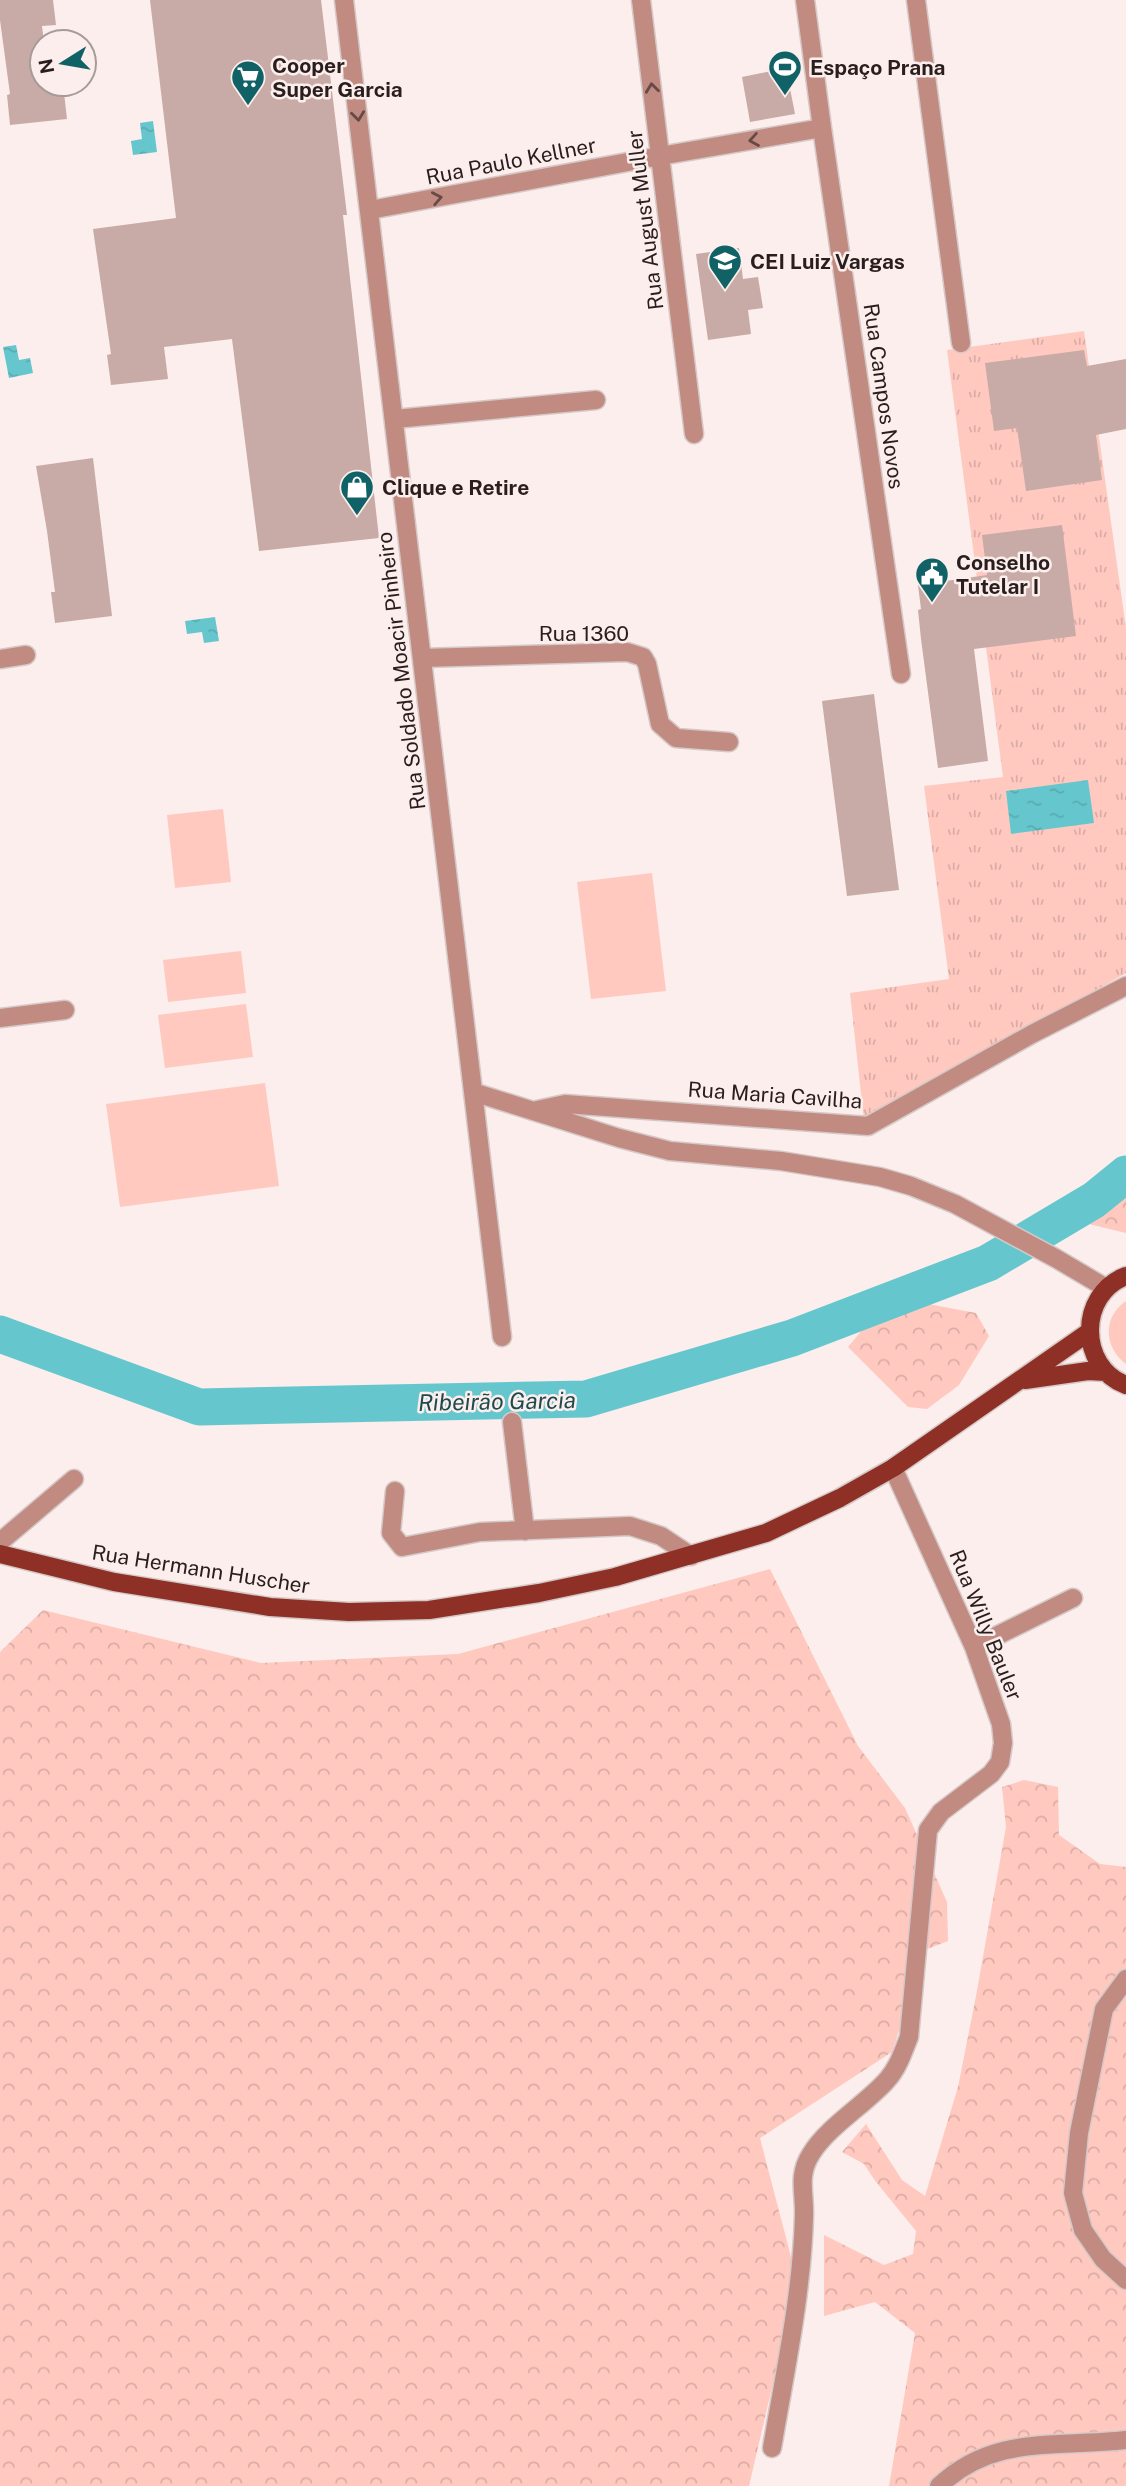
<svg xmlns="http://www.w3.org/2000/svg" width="1126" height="2486" font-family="'Public Sans',sans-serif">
  <defs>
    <pattern id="forest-crowns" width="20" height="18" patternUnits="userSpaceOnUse" patternTransform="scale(1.75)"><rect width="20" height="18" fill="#ffc9c0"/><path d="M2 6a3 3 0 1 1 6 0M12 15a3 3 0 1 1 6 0" fill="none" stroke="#dbaca5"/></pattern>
    <pattern id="park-tufts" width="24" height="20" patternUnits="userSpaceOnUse" patternTransform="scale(1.75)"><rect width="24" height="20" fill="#ffc9c0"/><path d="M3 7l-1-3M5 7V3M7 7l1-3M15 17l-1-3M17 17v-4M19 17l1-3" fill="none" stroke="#dbaca5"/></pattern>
    <pattern id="water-ripples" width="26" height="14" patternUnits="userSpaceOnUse" patternTransform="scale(1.75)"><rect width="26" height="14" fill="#65c7cd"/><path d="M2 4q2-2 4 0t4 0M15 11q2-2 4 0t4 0" fill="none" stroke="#58aab0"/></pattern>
  </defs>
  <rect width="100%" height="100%" fill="#fbeeec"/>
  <path fill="#ffc9c0" d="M 223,809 L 231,882 L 175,888 L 167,815 Z
    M 652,873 L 666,991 L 591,999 L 577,882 Z
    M 241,951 L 246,993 L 168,1002 L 163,960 Z
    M 246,1004 L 253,1057 L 165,1068 L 158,1015 Z
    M 265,1083 L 279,1186 L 120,1207 L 106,1104 Z
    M 1126,1301 L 1126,1364 C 1104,1348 1102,1317 1126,1301 Z"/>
  <path fill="url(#forest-crowns)" d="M 1126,1197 L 1126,1233 L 1089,1224 Z
    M 923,1303 L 976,1313 L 989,1336 L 959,1385 L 927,1409 L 908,1407 L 848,1347 L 863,1329 Z
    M 770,1569 L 858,1746 L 905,1808 L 947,1902 L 948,1941 L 925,1950 L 892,2052 L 760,2138 L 797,2280 L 749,2486 L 0,2486 L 0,1652 L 43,1610 L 261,1663 L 458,1654 Z
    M 1024,1780 L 1058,1787 L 1059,1835 L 1100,1864 L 1126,1867 L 1126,2486 L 889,2486 L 915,2333 L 875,2302 L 824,2316 L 824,2235 L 884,2265 L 913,2254 L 916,2231 L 876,2182 L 864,2164 L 842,2152 L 866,2124 L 902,2180 L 925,2196 L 958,2087 L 976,1996 L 1006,1827 L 1002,1787 Z"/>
  <path fill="url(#park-tufts)" d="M 1084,331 L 1126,628 L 1126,973 L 864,1121 L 850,993 L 949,979 L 924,786 L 1003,777 L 947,350 Z"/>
  <path fill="url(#water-ripples)" d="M 153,121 L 157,152 L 133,155 L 131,141 L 142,139 L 140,123 Z
    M 16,345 L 19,360 L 30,358 L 33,373 L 9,378 L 3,347 Z
    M 215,617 L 219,641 L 204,643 L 202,632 L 187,634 L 185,621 Z
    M 1088,780 L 1094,823 L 1011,834 L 1006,791 Z"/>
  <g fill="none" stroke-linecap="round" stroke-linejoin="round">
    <path stroke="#65c7cd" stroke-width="37" d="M 0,1334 L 199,1407 L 586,1399 L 792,1338 L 988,1263 L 1094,1200 L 1126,1174"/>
  </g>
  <path fill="#c8aba6" d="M 0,0 L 53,0 L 56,25 L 42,26 L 44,42 L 42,84 L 63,84 L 67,119 L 10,125 L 7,95 L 10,94 L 0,20 Z
    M 150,0 L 321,0 L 347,215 L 343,215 L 379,538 L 259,551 L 232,339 L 164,347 L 168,379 L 111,385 L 107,355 L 111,354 L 93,229 L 176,218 Z
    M 786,68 L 795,114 L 750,122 L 742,77 Z
    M 739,248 L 743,279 L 758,277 L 763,308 L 748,310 L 751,334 L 708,340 L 696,254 Z
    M 1084,350 L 1087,366 L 1126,359 L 1126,429 L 1096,435 L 1102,480 L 1026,491 L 1017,428 L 994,431 L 985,363 Z
    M 93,458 L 112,616 L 55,623 L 51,592 L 55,592 L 47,531 L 36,466 Z
    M 1062,525 L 1076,636 L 974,649 L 988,761 L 938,768 L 921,639 L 918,610 L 921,609 L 918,585 L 987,575 L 982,535 Z
    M 874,694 L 899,890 L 847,896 L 822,701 Z"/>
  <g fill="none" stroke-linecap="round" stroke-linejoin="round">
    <g stroke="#d5c9c7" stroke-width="21">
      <path id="minor" d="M 344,0 L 502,1337
        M 641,0 L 694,434
        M 805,0 L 822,128 L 901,674
        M 916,0 L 961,343
        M 370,210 L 660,156 L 822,128
        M 395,419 L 596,400
        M 422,658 L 627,652 L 643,657 L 647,664 L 660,724 L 676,738 L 729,742
        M 0,659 L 26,655
        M 0,1018 L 65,1010
        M 473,1092 L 619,1138 L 670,1151 L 781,1161 L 880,1177 L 911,1186 L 955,1204 L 1057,1259 L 1106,1288
        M 537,1110 L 565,1104 L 868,1126 L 1032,1034 L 1126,986
        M 512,1422 L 525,1531
        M 395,1491 L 391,1533 L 402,1547 L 480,1532 L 630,1526 L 661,1536 L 691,1556
        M 0,1542 L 74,1479
        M 974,1647 L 1073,1598
        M 1126,1979 L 1104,2009 L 1079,2133 L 1073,2193 L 1083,2230 L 1103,2259 L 1126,2280
        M 772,2448 C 785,2371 802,2294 804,2216 C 805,2193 797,2176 811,2154 C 827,2127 866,2104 887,2080 C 898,2068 903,2052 909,2037 L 928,1830 L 941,1812 L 991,1774 L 1000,1762 L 1003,1743 L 1001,1724 L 974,1647 L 893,1468
        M 939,2486 C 994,2434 1056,2448 1126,2440"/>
    </g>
    <g stroke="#d5c9c7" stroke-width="21">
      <path id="major" d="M 1126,1276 C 1078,1294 1078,1367 1126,1385
        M 1025,1380 L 1088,1371 L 1106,1372
        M 0,1554 L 114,1582 L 270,1607 L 349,1612 L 429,1610 L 539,1593 L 615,1577 L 766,1533 L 840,1498 L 893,1468 L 1089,1332"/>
    </g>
    <use href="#minor" stroke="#c18b82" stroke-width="18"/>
    <use href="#major" stroke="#8e3025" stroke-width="18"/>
  </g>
  <defs><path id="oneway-chevron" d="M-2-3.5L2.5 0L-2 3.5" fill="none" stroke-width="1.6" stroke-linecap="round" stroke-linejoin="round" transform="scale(1.75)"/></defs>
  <g stroke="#664a45">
    <use href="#oneway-chevron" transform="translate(652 88) rotate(-97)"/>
    <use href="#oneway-chevron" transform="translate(358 116) rotate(83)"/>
    <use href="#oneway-chevron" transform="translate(754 140) rotate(170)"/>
    <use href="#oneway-chevron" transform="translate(437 198) rotate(-11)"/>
  </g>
  <defs>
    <g id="stadium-pin" transform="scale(1.75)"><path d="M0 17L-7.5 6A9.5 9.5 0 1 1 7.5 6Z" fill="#116266" stroke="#fbeeec"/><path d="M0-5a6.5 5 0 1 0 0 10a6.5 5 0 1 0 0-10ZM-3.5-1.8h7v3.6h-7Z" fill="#fff"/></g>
    <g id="supermarket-pin" transform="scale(1.75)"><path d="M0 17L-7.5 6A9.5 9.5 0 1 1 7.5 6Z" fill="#116266" stroke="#fbeeec"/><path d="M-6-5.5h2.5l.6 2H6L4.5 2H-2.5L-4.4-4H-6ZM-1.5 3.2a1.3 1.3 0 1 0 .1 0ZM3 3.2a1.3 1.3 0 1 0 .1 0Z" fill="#fff"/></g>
    <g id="school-pin" transform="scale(1.75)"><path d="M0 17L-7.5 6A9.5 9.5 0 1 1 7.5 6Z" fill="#116266" stroke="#fbeeec"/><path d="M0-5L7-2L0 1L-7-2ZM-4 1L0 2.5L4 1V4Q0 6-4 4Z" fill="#fff"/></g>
    <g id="shop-pin" transform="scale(1.75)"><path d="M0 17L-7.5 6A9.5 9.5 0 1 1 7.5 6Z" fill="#116266" stroke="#fbeeec"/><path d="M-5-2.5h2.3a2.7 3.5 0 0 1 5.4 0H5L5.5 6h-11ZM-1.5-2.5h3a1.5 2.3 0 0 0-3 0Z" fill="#fff"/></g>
    <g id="civic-pin" transform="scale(1.75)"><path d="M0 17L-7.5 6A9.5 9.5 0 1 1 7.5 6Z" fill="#116266" stroke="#fbeeec"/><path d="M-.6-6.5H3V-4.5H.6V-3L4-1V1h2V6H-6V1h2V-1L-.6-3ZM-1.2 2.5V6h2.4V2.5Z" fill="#fff"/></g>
  </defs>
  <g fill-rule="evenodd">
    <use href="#stadium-pin" x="785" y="67"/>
    <use href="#supermarket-pin" x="248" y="77"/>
    <use href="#school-pin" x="725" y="261"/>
    <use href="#shop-pin" x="357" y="487"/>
    <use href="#civic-pin" x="932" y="574"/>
  </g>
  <g text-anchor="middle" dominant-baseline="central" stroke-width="5" stroke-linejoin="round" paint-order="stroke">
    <g font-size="21" font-weight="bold" fill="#291e1d" stroke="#fbeeec" text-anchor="start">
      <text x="272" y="65">Cooper<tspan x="272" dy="24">Super Garcia</tspan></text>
      <text x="810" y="67">Espaço Prana</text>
      <text x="750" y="261">CEI Luiz Vargas</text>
      <text x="382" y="487">Clique e Retire</text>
      <text x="956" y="562">Conselho<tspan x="956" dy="24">Tutelar I</tspan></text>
    </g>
    <g font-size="21" fill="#291e1d" stroke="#fbeeec">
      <text transform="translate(511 161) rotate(-11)">Rua Paulo Kellner</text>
      <text transform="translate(645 220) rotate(-97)">Rua August Muller</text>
      <text transform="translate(884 396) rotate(82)">Rua Campos Novos</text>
      <text x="584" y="633">Rua 1360</text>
      <text transform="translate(401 671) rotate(-97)">Rua Soldado Moacir Pinheiro</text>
      <text transform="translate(775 1095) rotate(4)">Rua Maria Cavilha</text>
      <text transform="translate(201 1569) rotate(9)">Rua Hermann Huscher</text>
      <text transform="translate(986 1625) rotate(68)">Rua Willy Bauler</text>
    </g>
    <g font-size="23" font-style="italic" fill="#1d4a4c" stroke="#fbeeec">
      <text transform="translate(497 1401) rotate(-1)">Ribeirão Garcia</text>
    </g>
  </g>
  <g transform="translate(63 63) rotate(259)"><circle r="33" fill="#fbeeec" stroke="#a79b99" stroke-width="2"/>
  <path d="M0-5L12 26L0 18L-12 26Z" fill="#116266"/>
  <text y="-10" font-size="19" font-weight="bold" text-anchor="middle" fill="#291e1d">N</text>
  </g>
</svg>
